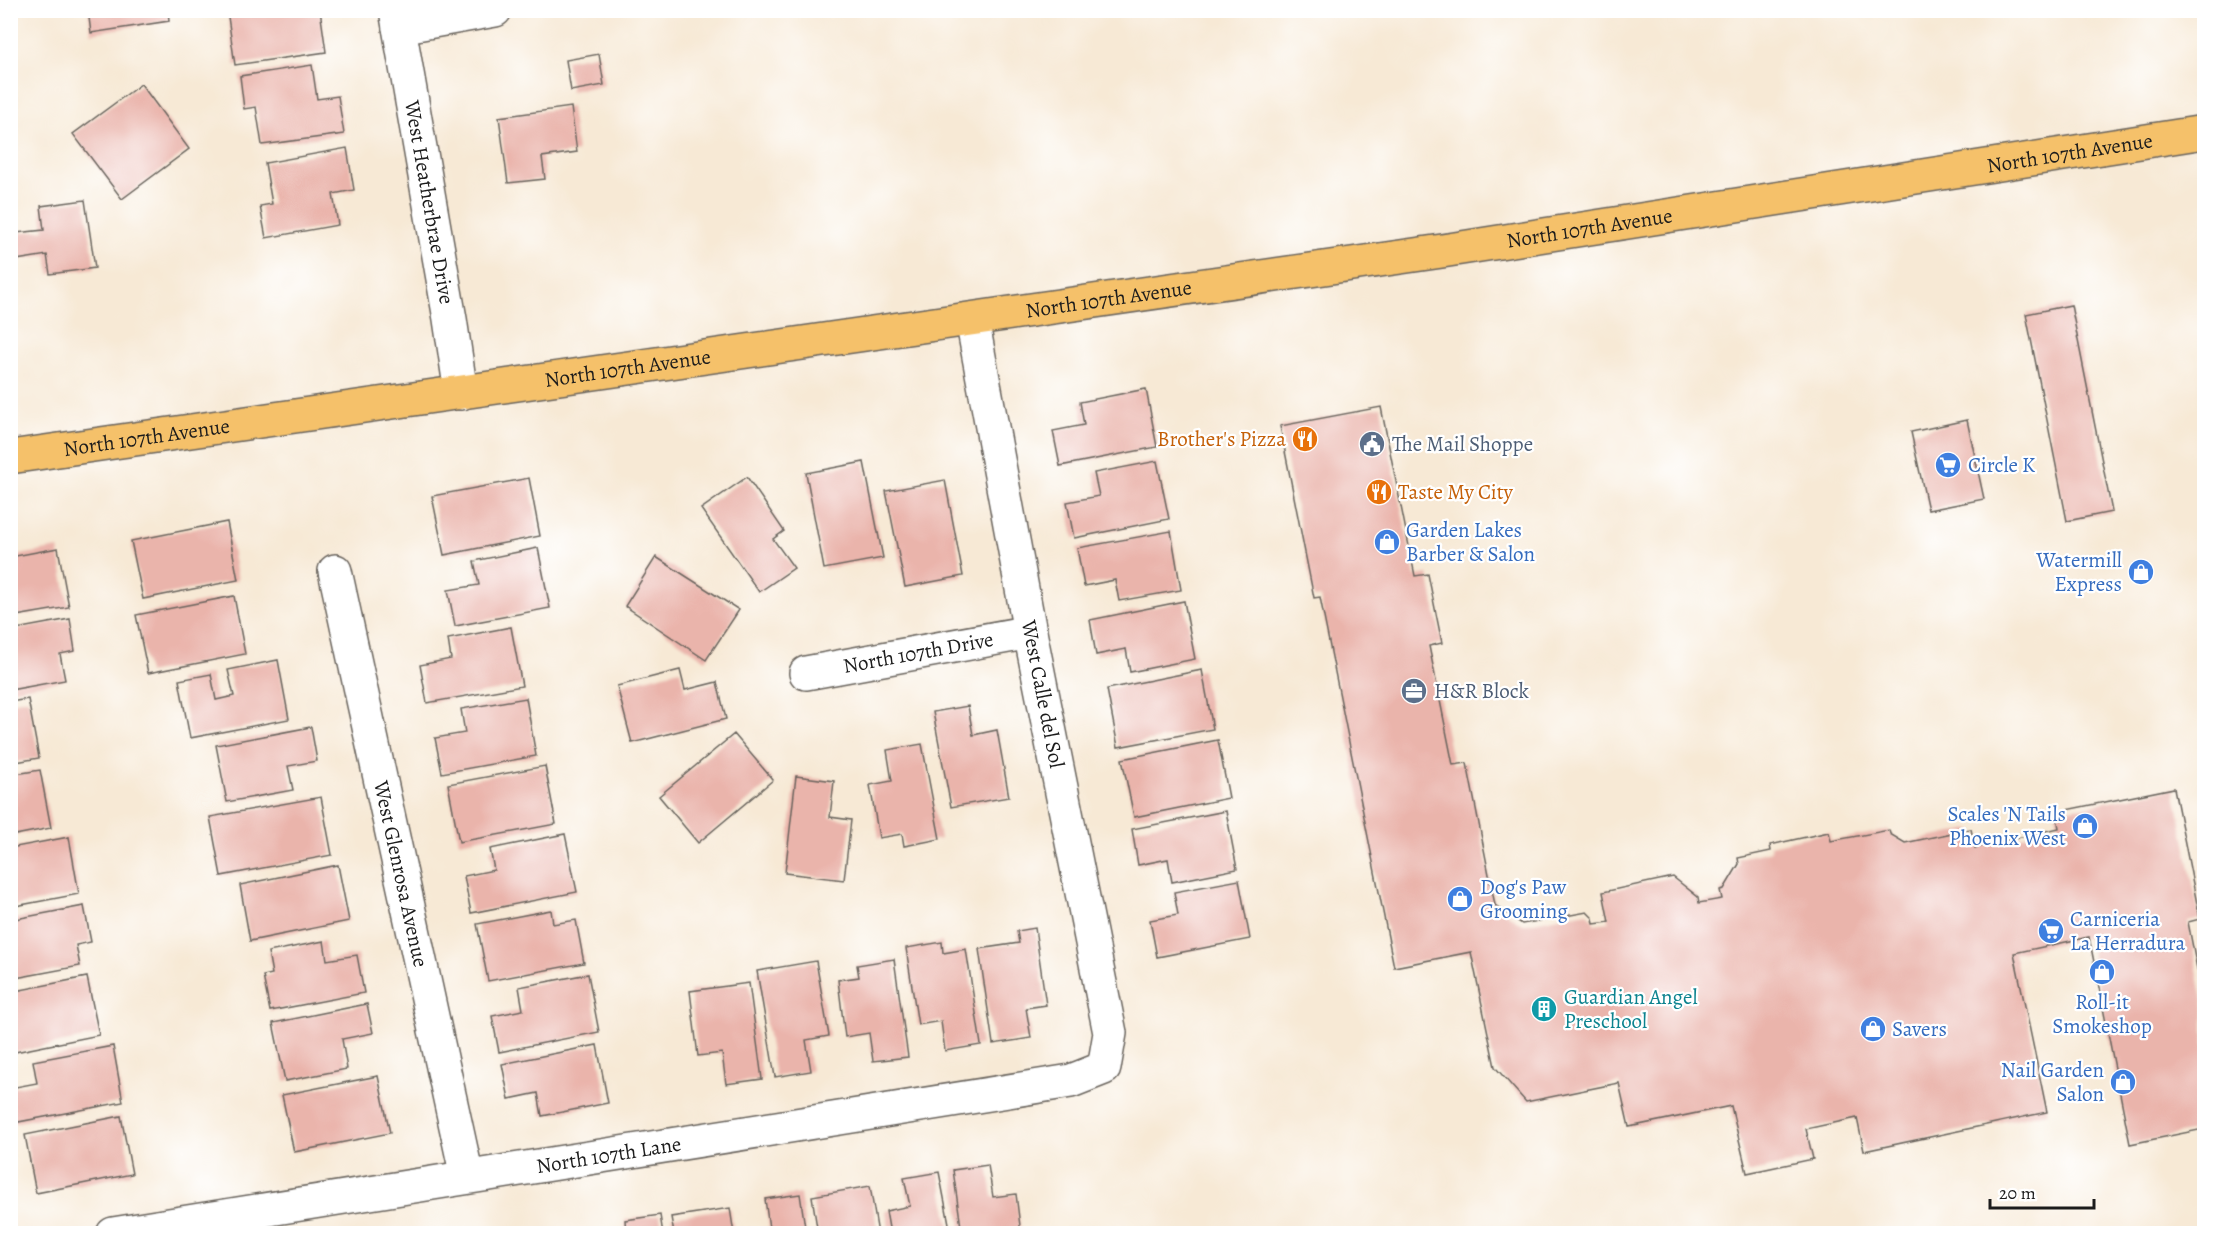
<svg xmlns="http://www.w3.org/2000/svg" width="2215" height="1244" font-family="Alegreya,serif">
  <rect width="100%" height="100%" fill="#fff"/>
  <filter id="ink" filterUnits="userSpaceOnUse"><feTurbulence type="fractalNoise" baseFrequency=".0167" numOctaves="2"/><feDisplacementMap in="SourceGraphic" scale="12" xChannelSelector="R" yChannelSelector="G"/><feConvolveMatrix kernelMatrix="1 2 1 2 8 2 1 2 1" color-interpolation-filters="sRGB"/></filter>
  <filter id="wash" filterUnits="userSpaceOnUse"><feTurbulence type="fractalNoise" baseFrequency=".008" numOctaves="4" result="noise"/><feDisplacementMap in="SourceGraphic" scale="24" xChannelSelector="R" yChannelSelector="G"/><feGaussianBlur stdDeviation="1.35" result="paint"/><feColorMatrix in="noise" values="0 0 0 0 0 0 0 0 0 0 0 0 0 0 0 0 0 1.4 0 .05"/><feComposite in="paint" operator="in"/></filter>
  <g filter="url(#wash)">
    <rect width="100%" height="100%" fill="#f7e9d5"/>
    <g id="blocks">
      <path fill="#eab4ab" d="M 88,10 L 168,10 L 169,21 L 91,33 Z
        M 227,10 L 320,10 L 326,52 L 235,65 Z
        M 599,54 L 604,85 L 571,91 L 566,60 Z
        M 312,65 L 317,99 L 338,96 L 344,134 L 262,145 L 256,107 L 244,109 L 240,76 Z
        M 141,84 L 189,149 L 122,199 L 73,134 Z
        M 571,107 L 577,152 L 542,157 L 545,179 L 508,183 L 499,117 Z
        M 347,148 L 354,190 L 333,194 L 338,225 L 266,238 L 260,206 L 272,204 L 265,163 Z
        M 85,200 L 95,268 L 50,274 L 47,255 L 10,261 L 10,204 L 16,233 L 44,230 L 41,206 Z
        M 2071,305 L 2112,512 L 2067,521 L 2026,314 Z
        M 1146,389 L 1157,447 L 1060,466 L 1053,431 L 1084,425 L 1080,402 Z
        M 1381,407 L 1415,576 L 1428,574 L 1442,643 L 1429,646 L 1453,765 L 1467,763 L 1495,905 L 1522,924 L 1587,912 L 1593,918 L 1594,924 L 1609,922 L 1603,892 L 1673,877 L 1698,897 L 1699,903 L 1722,899 L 1720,890 L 1724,889 L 1739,864 L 1738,858 L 1771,851 L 1770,845 L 1829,832 L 1831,841 L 1889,830 L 1890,834 L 1905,843 L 1971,829 L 1975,848 L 2059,828 L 2056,812 L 2174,788 L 2200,919 L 2188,922 L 2204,1005 L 2204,1129 L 2130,1144 L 2089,937 L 2014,953 L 2047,1112 L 1864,1151 L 1857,1118 L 1806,1129 L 1813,1159 L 1747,1173 L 1731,1106 L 1629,1127 L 1619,1083 L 1526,1102 L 1495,1067 L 1471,952 L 1394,967 L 1320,597 L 1314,598 L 1280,426 Z
        M 1967,420 L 1984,499 L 1928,510 L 1911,432 Z
        M 1157,461 L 1169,519 L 1074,538 L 1067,502 L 1099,496 L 1094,473 Z
        M 864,462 L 883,558 L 824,569 L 806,473 Z
        M 747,477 L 784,531 L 773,539 L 794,568 L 759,592 L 701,509 Z
        M 529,478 L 540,536 L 444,555 L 432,496 Z
        M 945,480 L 963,576 L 905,587 L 886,491 Z
        M 227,522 L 238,580 L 143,599 L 131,541 Z
        M 1171,531 L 1181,590 L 1119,601 L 1115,580 L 1084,586 L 1077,548 Z
        M 58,548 L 69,607 L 10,617 L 10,557 Z
        M 538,548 L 550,608 L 455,626 L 448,590 L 479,585 L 474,561 Z
        M 656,557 L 739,610 L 706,660 L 625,606 Z
        M 2141,566 L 2146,568 L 2147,575 L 2143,579 L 2137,576 L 2136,570 Z
        M 234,596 L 245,654 L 148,673 L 136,615 Z
        M 1184,601 L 1195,659 L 1130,672 L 1126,649 L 1096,655 L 1090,620 Z
        M 70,619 L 75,651 L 60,654 L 65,680 L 10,690 L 10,630 Z
        M 511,627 L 522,686 L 427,703 L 420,665 L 451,659 L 448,639 Z
        M 278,660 L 289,719 L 190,738 L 179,680 L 211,674 L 216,700 L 234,696 L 228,670 Z
        M 680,670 L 685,690 L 717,682 L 726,719 L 632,743 L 617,686 Z
        M 1202,670 L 1213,729 L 1118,747 L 1107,689 Z
        M 526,698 L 536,756 L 442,773 L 435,738 L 465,733 L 461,709 Z
        M 28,699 L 39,758 L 10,763 L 10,702 Z
        M 968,706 L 973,735 L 997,730 L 1009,797 L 951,807 L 933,712 Z
        M 311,727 L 317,761 L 288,766 L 293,790 L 227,802 L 216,745 Z
        M 734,734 L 773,780 L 698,843 L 659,796 Z
        M 1218,740 L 1229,798 L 1134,817 L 1122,759 Z
        M 922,744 L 940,839 L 904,846 L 902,834 L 879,838 L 870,785 L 892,781 L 887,750 Z
        M 545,766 L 556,824 L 459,842 L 448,784 Z
        M 40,770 L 51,828 L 10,836 L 10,775 Z
        M 796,776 L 834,781 L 830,817 L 851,820 L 844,880 L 785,873 Z
        M 321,797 L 332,855 L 221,876 L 210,817 Z
        M 1226,811 L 1237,869 L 1172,882 L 1168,859 L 1138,865 L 1132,829 Z
        M 565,834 L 577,892 L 471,913 L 464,876 L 494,870 L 490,849 Z
        M 69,837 L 79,894 L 10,907 L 10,848 Z
        M 338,865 L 349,921 L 250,941 L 240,885 Z
        M 1239,880 L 1250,939 L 1157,957 L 1150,920 L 1178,915 L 1174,892 Z
        M 84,906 L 91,942 L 76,945 L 80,966 L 10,979 L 10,920 Z
        M 551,910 L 553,924 L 576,920 L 584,963 L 488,981 L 477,924 Z
        M 1035,928 L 1046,1005 L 1026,1008 L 1031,1038 L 993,1044 L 979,949 L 1019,943 L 1017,931 Z
        M 324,941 L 327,960 L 357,955 L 364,993 L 270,1011 L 263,976 L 272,974 L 268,952 Z
        M 942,942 L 943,953 L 966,949 L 981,1045 L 945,1051 L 941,1021 L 918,1025 L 906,948 Z
        M 894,959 L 908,1057 L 873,1061 L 869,1033 L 845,1037 L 838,980 L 859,977 L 857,965 Z
        M 816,961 L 829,1036 L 806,1040 L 811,1071 L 775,1077 L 757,971 Z
        M 588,974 L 599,1032 L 499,1052 L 492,1016 L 523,1010 L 519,987 Z
        M 87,977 L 99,1035 L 10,1053 L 10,992 Z
        M 749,983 L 762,1079 L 726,1084 L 722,1053 L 698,1056 L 690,991 Z
        M 367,1004 L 373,1033 L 342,1039 L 347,1069 L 285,1081 L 273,1023 Z
        M 597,1045 L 608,1103 L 542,1116 L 538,1093 L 509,1099 L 502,1064 Z
        M 113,1046 L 123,1102 L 13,1123 L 10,1088 L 37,1083 L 33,1061 Z
        M 378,1076 L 390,1133 L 294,1152 L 282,1095 Z
        M 121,1116 L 132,1174 L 36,1193 L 25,1135 Z
        M 988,1165 L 993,1197 L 1016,1194 L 1021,1234 L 962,1234 L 953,1170 Z
        M 939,1172 L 951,1234 L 890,1234 L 886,1211 L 910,1206 L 904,1178 Z
        M 870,1186 L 878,1234 L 818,1234 L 812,1196 Z
        M 800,1194 L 806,1234 L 745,1234 L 769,1228 L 765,1199 Z
        M 730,1208 L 734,1234 L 674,1234 L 671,1217 Z
        M 660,1215 L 663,1234 L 626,1234 L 625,1220 Z
        M 590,1229 L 591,1234 L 567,1234 L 567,1232 Z"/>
    </g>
  </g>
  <g filter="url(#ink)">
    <use href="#blocks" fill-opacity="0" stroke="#69645d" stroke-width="1.5"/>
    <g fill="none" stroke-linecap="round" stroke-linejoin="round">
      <g stroke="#69645d" stroke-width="36">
        <g id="minor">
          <path id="s1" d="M 396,10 L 450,319 L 461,393"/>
          <path d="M 399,27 L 495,10"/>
          <path id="s2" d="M 335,571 L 467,1177"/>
          <path id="s3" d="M 806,673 L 1030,632"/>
          <path id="s4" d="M 113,1234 L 1071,1081 L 1104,1068 L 1110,1033 L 1030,632 L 972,319"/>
        </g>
      </g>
      <g stroke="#69645d" stroke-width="36">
        <g id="major">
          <path id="s5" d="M 10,457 L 1442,251 L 2204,132"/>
        </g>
      </g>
      <use href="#minor" stroke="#fff" stroke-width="33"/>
      <use href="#major" stroke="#f5c16b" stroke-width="33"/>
    </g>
  </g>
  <defs>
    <g id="restaurant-disc" transform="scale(1.35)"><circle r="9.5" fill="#e8710a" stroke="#fff"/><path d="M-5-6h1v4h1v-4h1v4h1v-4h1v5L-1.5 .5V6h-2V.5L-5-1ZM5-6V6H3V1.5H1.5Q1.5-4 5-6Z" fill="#fff"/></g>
    <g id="civic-disc" transform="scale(1.35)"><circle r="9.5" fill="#5c6f8a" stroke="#fff"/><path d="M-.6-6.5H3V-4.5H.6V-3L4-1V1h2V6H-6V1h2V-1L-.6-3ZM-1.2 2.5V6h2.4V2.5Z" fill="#fff"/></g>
    <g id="supermarket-disc" transform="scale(1.35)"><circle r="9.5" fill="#3f7fe0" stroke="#fff"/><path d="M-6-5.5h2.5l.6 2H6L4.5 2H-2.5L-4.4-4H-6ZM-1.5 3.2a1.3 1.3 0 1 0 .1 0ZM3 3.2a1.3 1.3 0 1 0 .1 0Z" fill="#fff"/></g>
    <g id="shop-disc" transform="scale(1.35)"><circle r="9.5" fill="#3f7fe0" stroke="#fff"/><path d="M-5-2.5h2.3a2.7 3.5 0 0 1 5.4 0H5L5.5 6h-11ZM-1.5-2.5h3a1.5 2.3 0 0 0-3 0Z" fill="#fff"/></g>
    <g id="office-disc" transform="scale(1.35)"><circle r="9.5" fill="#5c6f8a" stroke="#fff"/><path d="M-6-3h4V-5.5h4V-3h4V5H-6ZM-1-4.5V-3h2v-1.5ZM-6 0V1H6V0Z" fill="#fff"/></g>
    <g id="building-disc" transform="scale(1.35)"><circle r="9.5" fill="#0f9aa8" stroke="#fff"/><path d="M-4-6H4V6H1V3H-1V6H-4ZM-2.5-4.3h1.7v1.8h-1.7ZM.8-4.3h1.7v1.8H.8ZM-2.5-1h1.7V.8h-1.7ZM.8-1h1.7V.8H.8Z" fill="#fff"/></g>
  </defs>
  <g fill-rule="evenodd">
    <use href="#restaurant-disc" x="1305" y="439"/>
    <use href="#civic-disc" x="1372" y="444"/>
    <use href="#supermarket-disc" x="1948" y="465"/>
    <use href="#restaurant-disc" x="1379" y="492"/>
    <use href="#shop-disc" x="1387" y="542"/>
    <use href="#shop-disc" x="2141" y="572"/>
    <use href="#office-disc" x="1414" y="691"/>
    <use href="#shop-disc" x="2085" y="826"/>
    <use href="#shop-disc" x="1460" y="899"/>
    <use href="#supermarket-disc" x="2051" y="931"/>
    <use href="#shop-disc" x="2102" y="972"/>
    <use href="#building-disc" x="1544" y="1009"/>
    <use href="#shop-disc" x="1873" y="1029"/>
    <use href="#shop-disc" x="2123" y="1082"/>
  </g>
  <g text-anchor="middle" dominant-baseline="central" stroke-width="4.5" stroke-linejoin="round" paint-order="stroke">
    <g font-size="21" fill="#1c1c1c" stroke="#fff">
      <text stroke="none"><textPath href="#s5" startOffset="2082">North 107th Avenue</textPath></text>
      <text stroke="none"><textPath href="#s1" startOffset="195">West Heatherbrae Drive</textPath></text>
      <text stroke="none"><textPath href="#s5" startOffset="1596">North 107th Avenue</textPath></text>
      <text stroke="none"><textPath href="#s5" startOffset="1110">North 107th Avenue</textPath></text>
      <text stroke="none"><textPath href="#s5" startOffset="624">North 107th Avenue</textPath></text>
      <text stroke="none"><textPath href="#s5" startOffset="138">North 107th Avenue</textPath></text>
      <text stroke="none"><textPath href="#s3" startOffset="114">North 107th Drive</textPath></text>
      <text transform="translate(1043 694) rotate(79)">West Calle del Sol</text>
      <text stroke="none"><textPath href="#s2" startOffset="310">West Glenrosa Avenue</textPath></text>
      <text stroke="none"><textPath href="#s4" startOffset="502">North 107th Lane</textPath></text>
    </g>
    <g font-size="21" fill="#c56008" stroke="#fff" text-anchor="end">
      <text x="1286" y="439">Brother's Pizza</text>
      <text x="1398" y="492" text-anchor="start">Taste My City</text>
    </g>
    <g font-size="21" fill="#4e5e75" stroke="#fff" text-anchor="start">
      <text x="1392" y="444">The Mail Shoppe</text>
      <text x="1434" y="691">H&amp;R Block</text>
    </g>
    <g font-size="21" fill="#366cbe" stroke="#fff" text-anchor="start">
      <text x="1968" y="465">Circle K</text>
      <text x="1406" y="530">Garden Lakes<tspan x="1406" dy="24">Barber &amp; Salon</tspan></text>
      <text x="2122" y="560" text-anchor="end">Watermill<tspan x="2122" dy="24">Express</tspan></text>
      <text x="2066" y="814" text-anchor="end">Scales 'N Tails<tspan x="2066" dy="24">Phoenix West</tspan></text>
      <text x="1480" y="887">Dog's Paw<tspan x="1480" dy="24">Grooming</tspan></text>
      <text x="2070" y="919">Carniceria<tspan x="2070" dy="24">La Herradura</tspan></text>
      <text x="2102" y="1002" text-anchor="middle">Roll-it<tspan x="2102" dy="24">Smokeshop</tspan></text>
      <text x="1892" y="1029">Savers</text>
      <text x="2104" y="1070" text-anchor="end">Nail Garden<tspan x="2104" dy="24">Salon</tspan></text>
    </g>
    <g font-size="21" fill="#0d838f" stroke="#fff" text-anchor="start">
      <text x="1564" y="997">Guardian Angel<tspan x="1564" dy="24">Preschool</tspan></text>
    </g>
  </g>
  <rect width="2215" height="1244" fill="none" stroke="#fff" stroke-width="36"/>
  <path d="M1990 1199v9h104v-9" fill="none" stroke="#1c1c1c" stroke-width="3"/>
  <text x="1999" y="1199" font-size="18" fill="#1c1c1c" stroke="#ffffff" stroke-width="4.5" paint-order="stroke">20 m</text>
</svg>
